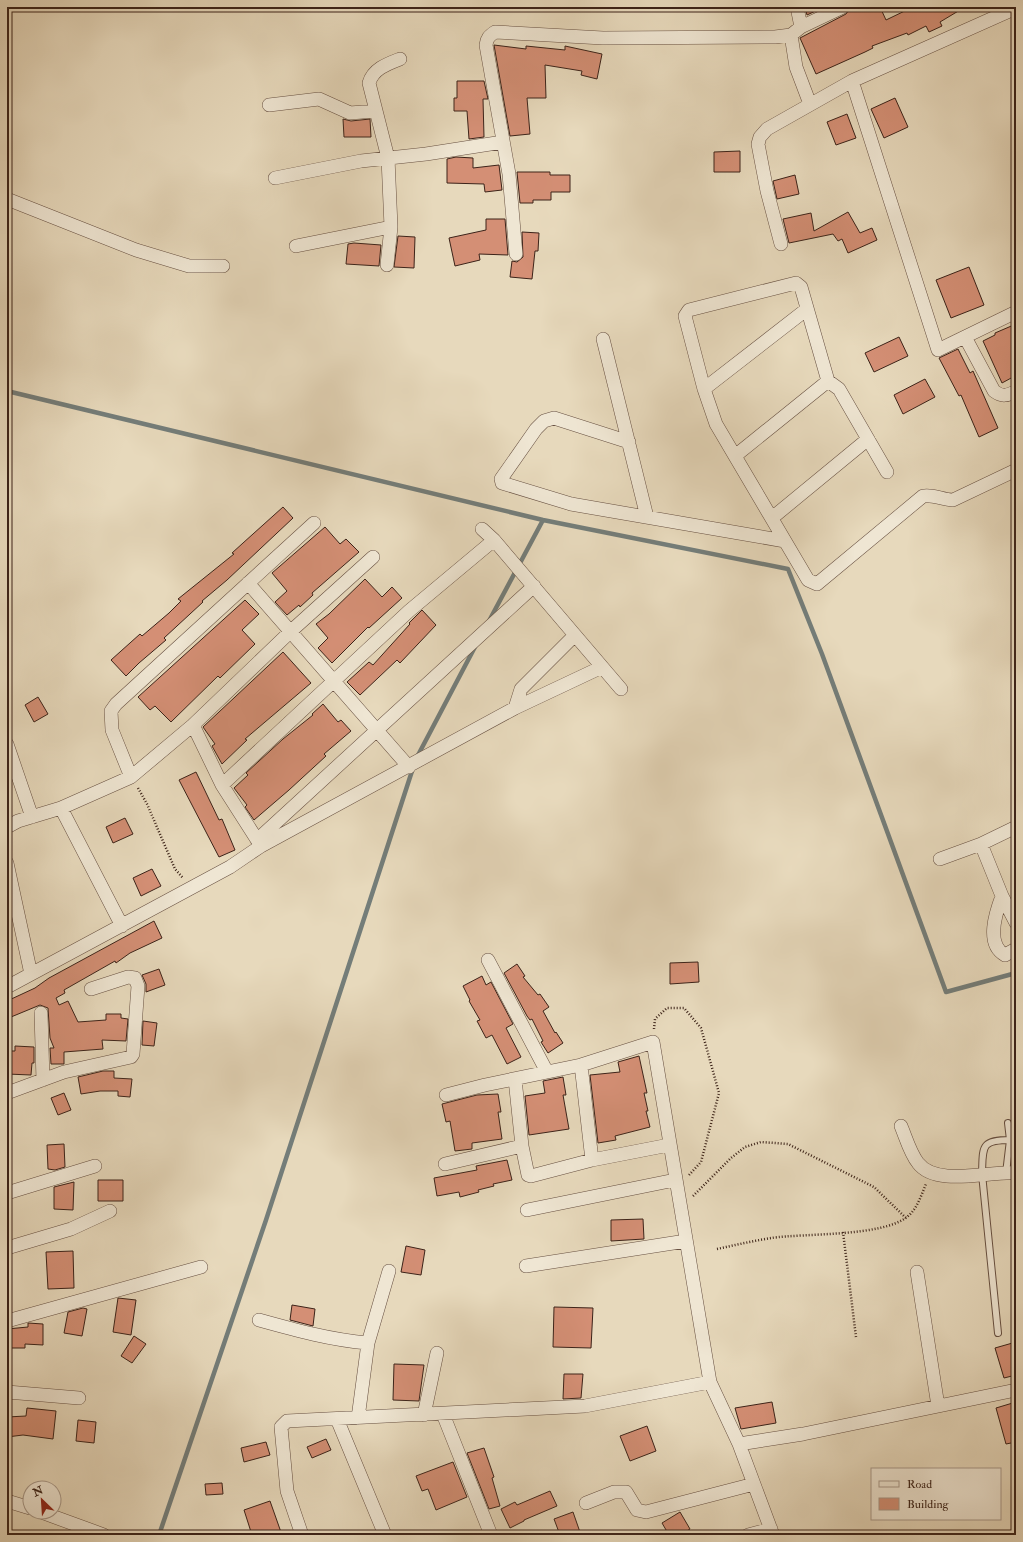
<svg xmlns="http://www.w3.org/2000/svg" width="1023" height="1542" font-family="'IM FELL Double Pica',serif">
  <rect width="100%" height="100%" fill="#e7d9bc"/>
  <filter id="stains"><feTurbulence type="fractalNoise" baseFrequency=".005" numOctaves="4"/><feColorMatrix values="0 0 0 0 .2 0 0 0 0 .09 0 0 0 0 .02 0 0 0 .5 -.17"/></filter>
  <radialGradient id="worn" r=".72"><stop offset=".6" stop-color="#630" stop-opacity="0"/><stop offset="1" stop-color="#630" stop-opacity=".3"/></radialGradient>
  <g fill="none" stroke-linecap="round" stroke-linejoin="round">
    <path stroke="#747d79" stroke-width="4.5" d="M 7,391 L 543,520 L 788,569 L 822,654 L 946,992 L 1016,973
      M 489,621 L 543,520
      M 416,759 L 476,645
      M 159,1535 L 266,1220 L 413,768"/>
  </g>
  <path fill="#d48f75" stroke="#3c2319" d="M 805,7 L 824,7 L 807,15 Z
    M 851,7 L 880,7 L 886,20 L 913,7 L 965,7 L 940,22 L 942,26 L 929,32 L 926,26 L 908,35 L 907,33 L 872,46 L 873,48 L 865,52 L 816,74 L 800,38 L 846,14 Z
    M 494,45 L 526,49 L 526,46 L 565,50 L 565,46 L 602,54 L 597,79 L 581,75 L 582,71 L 545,65 L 546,98 L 527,98 L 530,134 L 510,136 Z
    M 457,81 L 484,81 L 488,99 L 483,99 L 484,137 L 469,139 L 467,111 L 454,111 L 454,98 L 457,98 Z
    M 895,98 L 908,127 L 884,138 L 871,109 Z
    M 847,114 L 856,138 L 836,145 L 827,122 Z
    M 343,119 L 351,121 L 370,119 L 371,137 L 344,137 Z
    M 740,151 L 740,172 L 714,172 L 714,152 Z
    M 456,157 L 473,158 L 473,168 L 499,165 L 502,190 L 485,192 L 484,184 L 447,183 L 447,159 Z
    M 517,172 L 550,172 L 550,175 L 570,175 L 570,192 L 551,192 L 551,200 L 533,200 L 533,203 L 520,203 Z
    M 795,175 L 799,194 L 777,199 L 773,181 Z
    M 848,212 L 860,233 L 872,228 L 877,240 L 848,253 L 842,239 L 838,241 L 833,234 L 789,243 L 783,219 L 811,213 L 814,231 Z
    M 486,219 L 505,219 L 508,255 L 479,254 L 480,260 L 455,266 L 449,238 L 486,230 Z
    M 522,232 L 539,233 L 538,251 L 535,251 L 532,279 L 510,277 L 512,261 L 517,262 L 523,257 Z
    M 398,236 L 415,237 L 414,268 L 394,267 Z
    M 354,243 L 381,245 L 379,266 L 346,264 L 348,244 Z
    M 969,267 L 984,305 L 951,318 L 936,280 Z
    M 1016,324 L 1016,373 L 1012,375 L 1013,377 L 1002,383 L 983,341 L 995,335 L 995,333 Z
    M 899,337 L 908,356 L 874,372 L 865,353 Z
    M 958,349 L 970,373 L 973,371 L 998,428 L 979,437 L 961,395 L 959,396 L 939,358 Z
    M 925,379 L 935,397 L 903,414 L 894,395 Z
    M 283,507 L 293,518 L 227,580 L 202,601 L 203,602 L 164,638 L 166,640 L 139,663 L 126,676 L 111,660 L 140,634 L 142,636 L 169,613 L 181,601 L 178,599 L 234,554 L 232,553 L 243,543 Z
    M 325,527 L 340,544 L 346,539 L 359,552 L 312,593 L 313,595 L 300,607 L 299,605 L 287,615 L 275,602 L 287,591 L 272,573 Z
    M 365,579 L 382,597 L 392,587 L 402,598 L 369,628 L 368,627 L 332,663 L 318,648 L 328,638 L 316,624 L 329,614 Z
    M 245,600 L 259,614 L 242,630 L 255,644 L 220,678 L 218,676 L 171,722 L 155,706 L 150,710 L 138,697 Z
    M 422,610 L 436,625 L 400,663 L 397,660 L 360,695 L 347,682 L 369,662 L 373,665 L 410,624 L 409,623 Z
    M 283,652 L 311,683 L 245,739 L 247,740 L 222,764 L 212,746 L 215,744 L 203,727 Z
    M 38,697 L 48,714 L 34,722 L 25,705 Z
    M 323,704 L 338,722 L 341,720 L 351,731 L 324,754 L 326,756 L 289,790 L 254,820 L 245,807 L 247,805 L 234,788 L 248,775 L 246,773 L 283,739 L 313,715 L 312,714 Z
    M 196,772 L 219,820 L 222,819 L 235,850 L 219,857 L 179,780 Z
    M 125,818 L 133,834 L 113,843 L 106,827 Z
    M 152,869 L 161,886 L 141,896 L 133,878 Z
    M 154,921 L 162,938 L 130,953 L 116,963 L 115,961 L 64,990 L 65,993 L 56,998 L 59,1005 L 68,1001 L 78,1022 L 106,1020 L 106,1014 L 121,1014 L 121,1018 L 128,1019 L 126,1041 L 102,1040 L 103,1049 L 64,1052 L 64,1064 L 51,1064 L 50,1048 L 54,1048 L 50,1038 L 48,1008 L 40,1005 L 11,1017 L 7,1007 L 7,1001 L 35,988 L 49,978 Z
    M 698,962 L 699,982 L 670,984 L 670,963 Z
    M 517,964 L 525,976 L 523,977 L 538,995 L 540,994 L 549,1007 L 543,1011 L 555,1033 L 556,1032 L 563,1043 L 548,1053 L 541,1042 L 543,1041 L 532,1019 L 530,1020 L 527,1016 L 504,973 Z
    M 159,969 L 165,985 L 146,992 L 146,984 L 142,975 Z
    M 482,976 L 486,985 L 491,982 L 513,1024 L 506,1028 L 521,1057 L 507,1064 L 492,1035 L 486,1038 L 477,1021 L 480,1020 L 469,1001 L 470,1000 L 463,986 Z
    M 143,1021 L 157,1023 L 154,1046 L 142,1045 Z
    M 15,1046 L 34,1047 L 34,1063 L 32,1063 L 31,1075 L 7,1074 L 7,1051 L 15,1051 Z
    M 639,1056 L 647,1093 L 644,1093 L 648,1111 L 646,1111 L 650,1127 L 615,1136 L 616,1140 L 598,1143 L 590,1075 L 620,1072 L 618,1062 Z
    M 103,1071 L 114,1071 L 114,1078 L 132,1079 L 130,1097 L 118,1096 L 118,1091 L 100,1091 L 81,1094 L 78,1077 Z
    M 563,1077 L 566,1095 L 563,1095 L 569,1129 L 529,1135 L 525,1096 L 545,1093 L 543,1081 Z
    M 64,1093 L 71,1110 L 58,1115 L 51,1098 Z
    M 498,1094 L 501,1112 L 498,1112 L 502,1139 L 472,1143 L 472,1149 L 455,1151 L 450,1121 L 446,1122 L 442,1104 L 477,1095 Z
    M 64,1144 L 65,1167 L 55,1170 L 48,1169 L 47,1145 Z
    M 507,1160 L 512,1180 L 493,1184 L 494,1186 L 478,1190 L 479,1192 L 460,1197 L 459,1192 L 437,1196 L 434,1178 L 477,1170 L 476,1166 Z
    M 98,1180 L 123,1180 L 123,1201 L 98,1201 Z
    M 74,1182 L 73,1210 L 54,1209 L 54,1187 Z
    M 643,1219 L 644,1239 L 611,1241 L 611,1220 Z
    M 406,1246 L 425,1250 L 421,1275 L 401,1272 Z
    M 73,1251 L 74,1288 L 48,1289 L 46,1252 Z
    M 118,1298 L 136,1300 L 131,1335 L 113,1332 Z
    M 292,1305 L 315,1309 L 313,1326 L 290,1320 Z
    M 554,1307 L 593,1308 L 591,1348 L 553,1347 Z
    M 83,1308 L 87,1309 L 82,1336 L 64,1333 L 68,1312 Z
    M 28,1323 L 43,1324 L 43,1345 L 25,1344 L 25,1348 L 7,1348 L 7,1329 L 28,1327 Z
    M 134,1336 L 146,1344 L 132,1363 L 121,1356 Z
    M 1016,1342 L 1016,1375 L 1004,1378 L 995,1348 Z
    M 394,1364 L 424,1365 L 419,1401 L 393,1400 Z
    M 564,1374 L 583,1374 L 581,1398 L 563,1399 Z
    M 772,1402 L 776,1423 L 741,1429 L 735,1408 Z
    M 1016,1402 L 1016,1442 L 1006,1444 L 996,1408 Z
    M 27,1408 L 56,1411 L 53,1439 L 23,1435 L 7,1437 L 7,1417 L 26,1416 Z
    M 78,1420 L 96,1422 L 94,1443 L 76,1441 Z
    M 647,1426 L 656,1451 L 630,1461 L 620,1436 Z
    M 326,1439 L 331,1450 L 312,1458 L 307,1447 Z
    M 266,1442 L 270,1455 L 244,1462 L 241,1448 Z
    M 484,1448 L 494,1477 L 492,1478 L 500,1506 L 489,1509 L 467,1453 Z
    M 453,1462 L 467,1497 L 436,1510 L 428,1489 L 422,1491 L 416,1476 Z
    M 222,1483 L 223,1494 L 206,1495 L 205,1484 Z
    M 550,1491 L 557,1506 L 524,1520 L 524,1521 L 510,1528 L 501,1509 L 515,1502 L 517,1505 Z
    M 270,1501 L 282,1535 L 252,1535 L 244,1510 Z
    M 573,1512 L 581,1535 L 560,1535 L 554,1519 Z
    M 680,1512 L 690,1529 L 680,1535 L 669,1535 L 662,1523 Z"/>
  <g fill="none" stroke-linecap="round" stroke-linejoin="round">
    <g stroke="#675042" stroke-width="8">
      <path id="lane" d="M 1006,1173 L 1010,1140 L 1008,1123
        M 998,1333 L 982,1174 C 983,1147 980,1140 1010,1140"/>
    </g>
    <g stroke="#675042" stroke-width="14">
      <path id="street" d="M 797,7 L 801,27
        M 852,81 L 938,350 L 1016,312
        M 810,104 L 796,67 L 791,35 L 801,27 L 843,7
        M 269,105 L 319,99 L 350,113 L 375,111
        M 275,178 L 361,161 L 426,154 L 503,142
        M 7,199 L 136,250 L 189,266 L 223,266
        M 781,244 L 767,191 L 758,144 L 760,137 L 767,129 L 852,81 L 1016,8
        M 296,246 L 391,227
        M 516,254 L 509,174 L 486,45 C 487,38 489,36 495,32 L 603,38 L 775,37 L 791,35
        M 387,265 L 391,227 L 388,158 L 369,83 C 373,69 387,64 400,59
        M 965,337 L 994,391 C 1002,397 1007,396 1016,391
        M 603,339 L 647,517
        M 704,389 L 807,309
        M 629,442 L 554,418 L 544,421 L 536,429 L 501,479 L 502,483 L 571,504 L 785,541 L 808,580 L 817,584 L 923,496 C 933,494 943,500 953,500 L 1016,470
        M 735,456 L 828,381
        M 772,518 L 868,439
        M 482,529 L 494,540 L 621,689
        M 785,541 L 716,424 L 704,389 L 685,316 L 689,310 L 796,283 L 801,287 L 828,381 L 839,389 L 887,472
        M 248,583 L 409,767
        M 515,708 L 521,689 L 575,635
        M 7,744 L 32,817
        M 131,777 L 112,730 L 111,711 L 116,704 L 314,523
        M 222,785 L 409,611 L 494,540
        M 61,808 L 122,926
        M 7,827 L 18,821 L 61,808 L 131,777 L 193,725 L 290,632 L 373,557
        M 257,840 L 534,586
        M 981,844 L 1002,896 L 1016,923
        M 261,846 L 515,708 L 602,667
        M 940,859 L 981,844 L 1016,827
        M 7,863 L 31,974
        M 1002,896 C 996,912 985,944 1005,955 L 1016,949
        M 488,960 L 547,1072
        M 7,987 L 230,867 L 261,846 L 222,785 L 193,725
        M 41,1013 L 43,1080
        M 581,1065 L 592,1160
        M 515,1079 L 522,1146 L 528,1175 L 531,1176 L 592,1160 L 669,1145
        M 7,1093 L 64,1072 L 131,1057 L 133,1054 L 138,986 L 135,978 L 128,977 L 91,989
        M 446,1095 L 485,1085 L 581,1065 L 653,1042 L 710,1382 L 739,1444 L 773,1535
        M 901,1126 C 906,1138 910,1153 918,1163 C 936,1187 988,1171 1016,1173
        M 445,1164 L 522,1146
        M 7,1193 L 95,1166
        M 527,1210 L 675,1180
        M 7,1248 L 71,1229 L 110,1211
        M 526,1266 L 686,1241
        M 917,1272 L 938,1406
        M 259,1320 C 295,1330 331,1340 368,1343
        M 7,1321 L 201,1267
        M 7,1392 L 79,1398
        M 443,1414 L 491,1535
        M 424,1415 L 437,1353
        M 358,1418 L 368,1343 L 389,1271
        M 337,1419 L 385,1535
        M 739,1444 L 803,1434 L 1016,1390
        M 7,1501 L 30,1508
        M 586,1503 L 614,1492 L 626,1492 L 637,1510 L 646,1512 L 754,1484
        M 41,1512 L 104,1535
        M 302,1535 L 287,1491 L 281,1427 L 287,1421 L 585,1406 L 710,1382
        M 748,1535 L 771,1529"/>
    </g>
    <path stroke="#3c2319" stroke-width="2.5" stroke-dasharray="1 2" stroke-linecap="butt" d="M 138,788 L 147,804 L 175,869 L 183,878
      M 654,1029 L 655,1019 L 667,1008 L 684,1008 L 701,1028 L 719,1093 L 701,1162 L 689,1175
      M 693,1196 L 731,1158 L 745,1147 L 761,1142 L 788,1144 L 874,1187 L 906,1218
      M 843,1232 L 856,1337
      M 717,1249 C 735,1245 753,1241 771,1238 C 805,1233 881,1237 907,1217 C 917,1209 921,1196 926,1184"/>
    <use href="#lane" stroke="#efe6d3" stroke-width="6"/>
    <use href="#street" stroke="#efe6d3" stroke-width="13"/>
  </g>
  <rect width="1023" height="1542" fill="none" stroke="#e7d9bc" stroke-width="24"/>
  <rect x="8" y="8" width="1007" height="1526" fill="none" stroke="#3c2319" stroke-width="2"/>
  <rect x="12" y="12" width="999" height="1518" fill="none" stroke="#3c2319"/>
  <rect x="871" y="1468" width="130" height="52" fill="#efe6d3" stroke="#a79889"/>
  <rect x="879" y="1481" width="20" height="6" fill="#efe6d3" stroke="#a79889"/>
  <text x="907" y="1488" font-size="12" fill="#3c2319">Road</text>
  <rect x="879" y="1498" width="20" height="12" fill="#d48f75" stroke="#a79889"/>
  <text x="907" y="1508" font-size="12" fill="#3c2319">Building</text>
  <g transform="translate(42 1500) rotate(335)"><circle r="19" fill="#efe6d3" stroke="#a79889"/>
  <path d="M0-3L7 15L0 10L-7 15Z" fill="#8f2418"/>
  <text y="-6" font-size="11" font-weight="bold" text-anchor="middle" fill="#3c2319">N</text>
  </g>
  <rect width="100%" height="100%" filter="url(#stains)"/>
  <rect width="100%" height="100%" fill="url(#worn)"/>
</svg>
